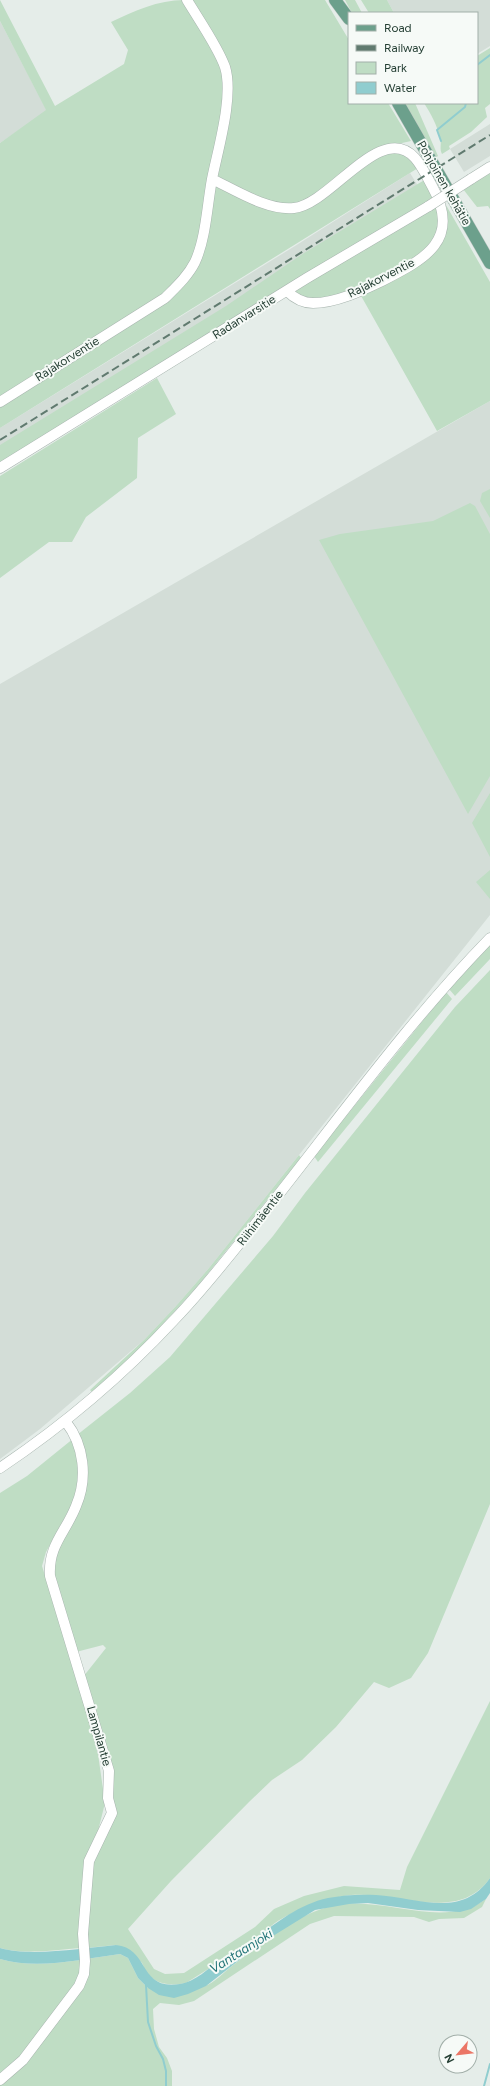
<svg xmlns="http://www.w3.org/2000/svg" width="490" height="2086" font-family="Figtree,sans-serif">
  <rect width="100%" height="100%" fill="#e5ede9"/>
  <path fill="#d3ddd7" d="M 387,0 L 490,0 L 490,46 L 477,54 L 477,13 L 394,13 Z
    M 0,21 L 47,111 L 0,143 Z
    M 490,124 L 490,156 L 464,172 L 450,149 Z
    M 410,173 L 425,197 L 0,461 L 0,428 L 295,246 Z
    M 490,401 L 490,915 L 209,1268 L 176,1306 L 144,1340 L 40,1429 L 0,1459 L 0,684 Z"/>
  <path fill="#bfddc4" d="M 0,0 L 55,106 L 124,64 L 128,50 L 111,22 C 134,11 158,0 184,0 L 217,60 L 222,72 L 224,97 L 199,233 L 192,261 L 181,277 L 163,295 L 0,398 L 0,143 L 46,110 L 0,21 Z
    M 190,0 L 325,0 L 349,40 L 349,103 L 388,103 L 411,141 L 393,145 L 302,205 L 268,202 L 219,179 L 216,173 L 229,72 Z
    M 345,0 L 355,0 L 362,13 L 352,13 Z
    M 361,0 L 387,0 L 394,13 L 369,13 Z
    M 490,48 L 490,104 L 485,108 L 487,117 L 471,132 L 449,146 L 450,149 L 442,154 C 439,148 442,144 440,138 C 437,125 431,114 424,103 L 477,103 L 477,56 Z
    M 403,103 L 415,103 L 438,156 L 435,158 Z
    M 394,151 L 401,152 L 418,168 L 0,428 L 0,403 L 186,281 L 216,187 L 218,186 L 280,210 L 335,188 L 380,156 Z
    M 490,169 L 490,209 L 488,206 L 477,207 L 463,189 Z
    M 426,179 L 436,197 L 0,466 L 0,445 L 226,306 L 301,255 Z
    M 439,204 L 441,229 L 424,252 L 374,282 L 318,302 L 295,294 L 295,288 Z
    M 446,205 L 490,282 L 490,401 L 437,431 L 360,294 L 445,237 L 448,217 Z
    M 157,378 L 176,414 L 138,438 L 137,478 L 86,517 L 72,542 L 49,542 L 0,578 L 0,476 Z
    M 490,489 L 490,518 L 480,501 L 482,493 Z
    M 470,503 L 475,506 L 490,534 L 490,776 L 468,814 L 319,540 L 340,534 L 433,521 Z
    M 490,793 L 490,857 L 472,823 Z
    M 490,870 L 490,899 L 476,882 Z
    M 490,944 L 490,959 L 455,996 L 449,989 L 450,987 Z
    M 490,970 L 490,1504 L 428,1653 L 411,1678 L 389,1688 L 374,1682 L 336,1727 L 302,1760 L 272,1780 L 250,1801 L 171,1881 L 128,1929 L 154,1969 L 165,1974 L 184,1973 L 255,1927 L 274,1909 L 304,1896 L 344,1886 L 400,1890 L 407,1867 L 490,1701 L 490,1878 C 458,1924 397,1891 351,1895 C 329,1897 293,1910 275,1923 C 264,1931 254,1940 243,1947 C 224,1958 206,1971 186,1983 C 173,1986 155,1985 146,1972 C 144,1970 144,1966 142,1963 C 137,1956 124,1950 116,1945 L 86,1948 L 90,1861 L 114,1803 L 110,1764 L 83,1677 L 106,1648 L 103,1645 L 76,1652 L 55,1587 L 52,1560 L 85,1487 L 77,1435 L 130,1393 L 170,1357 L 273,1236 L 305,1193 L 455,1007 Z
    M 446,992 L 452,999 L 318,1162 L 314,1156 Z
    M 299,1155 L 301,1158 L 197,1287 L 140,1349 L 93,1393 L 90,1390 L 144,1340 L 176,1306 L 209,1268 Z
    M 74,1438 L 77,1449 L 79,1485 L 72,1504 L 46,1552 L 42,1566 L 86,1707 L 98,1754 L 105,1803 L 98,1831 L 85,1860 L 81,1948 C 55,1950 25,1955 0,1948 L 0,1493 L 27,1476 Z
    M 486,1899 L 482,1907 L 464,1918 L 439,1919 L 429,1922 L 414,1917 L 334,1916 L 310,1924 L 194,2001 L 179,2005 L 160,2003 L 153,2009 L 154,2029 L 159,2047 L 167,2058 L 172,2071 L 172,2086 L 0,2086 L 0,1959 C 39,1970 81,1959 120,1954 L 128,1958 L 138,1978 L 148,1988 C 160,1988 195,1989 205,1986 C 214,1983 224,1972 232,1966 C 263,1942 294,1915 332,1906 C 383,1894 441,1931 486,1899 Z"/>
  <path fill="#90cdcf" d="M 490,1878 L 490,1893 L 486,1899 L 471,1909 L 460,1912 L 418,1910 L 368,1903 L 349,1904 L 315,1910 L 260,1944 L 206,1986 L 188,1994 L 174,1998 L 159,1995 L 148,1988 L 138,1978 L 128,1958 L 120,1954 C 81,1959 39,1970 0,1959 L 0,1948 C 30,1957 84,1948 116,1945 C 150,1948 138,1991 180,1984 C 195,1982 209,1968 221,1959 C 228,1954 237,1951 244,1946 C 271,1928 295,1905 328,1898 C 343,1895 360,1894 376,1895 C 417,1897 461,1920 490,1878 Z"/>
  <g fill="none" stroke-linecap="round" stroke-linejoin="round">
    <path stroke="#90cdcf" stroke-width="2" d="M 477,65 L 490,55
      M 441,141 L 437,130 L 465,107 L 466,103
      M 146,1985 L 148,2022 L 156,2046 L 163,2059 L 166,2071 L 166,2086
      M 484,2086 L 490,2064"/>
    <g stroke="#a8b5af" stroke-width="11">
      <path id="minor" d="M 187,0 C 199,20 218,47 225,67 C 234,96 218,149 212,179 C 235,190 268,211 294,208 C 331,204 381,120 415,158 C 422,166 427,177 432,186 C 462,240 425,259 382,281 C 361,291 336,303 313,303 C 302,303 294,298 287,291
        M 471,179 L 490,167
        M 0,402 L 165,298 C 176,287 188,276 195,262 C 206,238 207,206 212,179
        M 0,468 L 307,278 L 429,206
        M 0,1468 C 64,1425 122,1376 174,1320 C 208,1285 237,1246 268,1208 C 340,1117 409,1021 490,938
        M 0,2080 L 23,2060 L 79,1986 L 84,1974 L 85,1961 L 83,1934 L 89,1861 L 112,1813 L 108,1798 L 109,1771 L 50,1576 C 48,1545 66,1532 76,1506 C 88,1478 84,1445 66,1422"/>
    </g>
    <g stroke="#c2c9c6" stroke-width="13">
      <path id="major" d="M 335,0 L 349,19
        M 398,103 L 490,263"/>
    </g>
    <use href="#minor" stroke="#fff" stroke-width="10"/>
    <use href="#major" stroke="#6ca08c" stroke-width="12"/>
    <path stroke="#607a6f" stroke-width="2" stroke-dasharray="8 4" stroke-linecap="butt" d="M 0,440 L 490,135"/>
    <g stroke="#a8b5af" stroke-width="11" stroke-linecap="butt">
      <path id="minor-bridge" d="M 429,206 L 471,179"/>
    </g>
    <use href="#minor-bridge" stroke="#fff" stroke-width="10"/>
  </g>
  <g text-anchor="middle" dominant-baseline="central" stroke-width="4" stroke-linejoin="round" paint-order="stroke">
    <g font-size="12" fill="#253f34" stroke="#f6faf7">
      <text transform="translate(444 183) rotate(60)">Pohjoinen kehätie</text>
      <text transform="translate(381 278) rotate(-27)">Rajakorventie</text>
      <text transform="translate(244 317) rotate(-32)">Radanvarsitie</text>
      <text transform="translate(67 359) rotate(-32)">Rajakorventie</text>
      <text transform="translate(260 1218) rotate(-52)">Riihimäentie</text>
      <text transform="translate(99 1736) rotate(74)">Lampilantie</text>
    </g>
    <g font-size="13" font-style="italic" fill="#227478" stroke="#f6faf7">
      <text transform="translate(241 1951) rotate(-32)">Vantaanjoki</text>
    </g>
  </g>
  <rect x="348" y="12" width="130" height="92" fill="#f6faf7" stroke="#a2afa9"/>
  <rect x="356" y="25" width="20" height="6" fill="#6ca08c" stroke="#a2afa9"/>
  <text x="384" y="32" font-size="12" fill="#253f34">Road</text>
  <rect x="356" y="45" width="20" height="6" fill="#607a6f" stroke="#a2afa9"/>
  <text x="384" y="52" font-size="12" fill="#253f34">Railway</text>
  <rect x="356" y="62" width="20" height="12" fill="#bfddc4" stroke="#a2afa9"/>
  <text x="384" y="72" font-size="12" fill="#253f34">Park</text>
  <rect x="356" y="82" width="20" height="12" fill="#90cdcf" stroke="#a2afa9"/>
  <text x="384" y="92" font-size="12" fill="#253f34">Water</text>
  <g transform="translate(458 2054) rotate(242)"><circle r="19" fill="#f6faf7" stroke="#a2afa9"/>
  <path d="M0-3L7 15L0 10L-7 15Z" fill="#eb7666"/>
  <text y="-6" font-size="11" font-weight="bold" text-anchor="middle" fill="#253f34">N</text>
  </g>
</svg>
